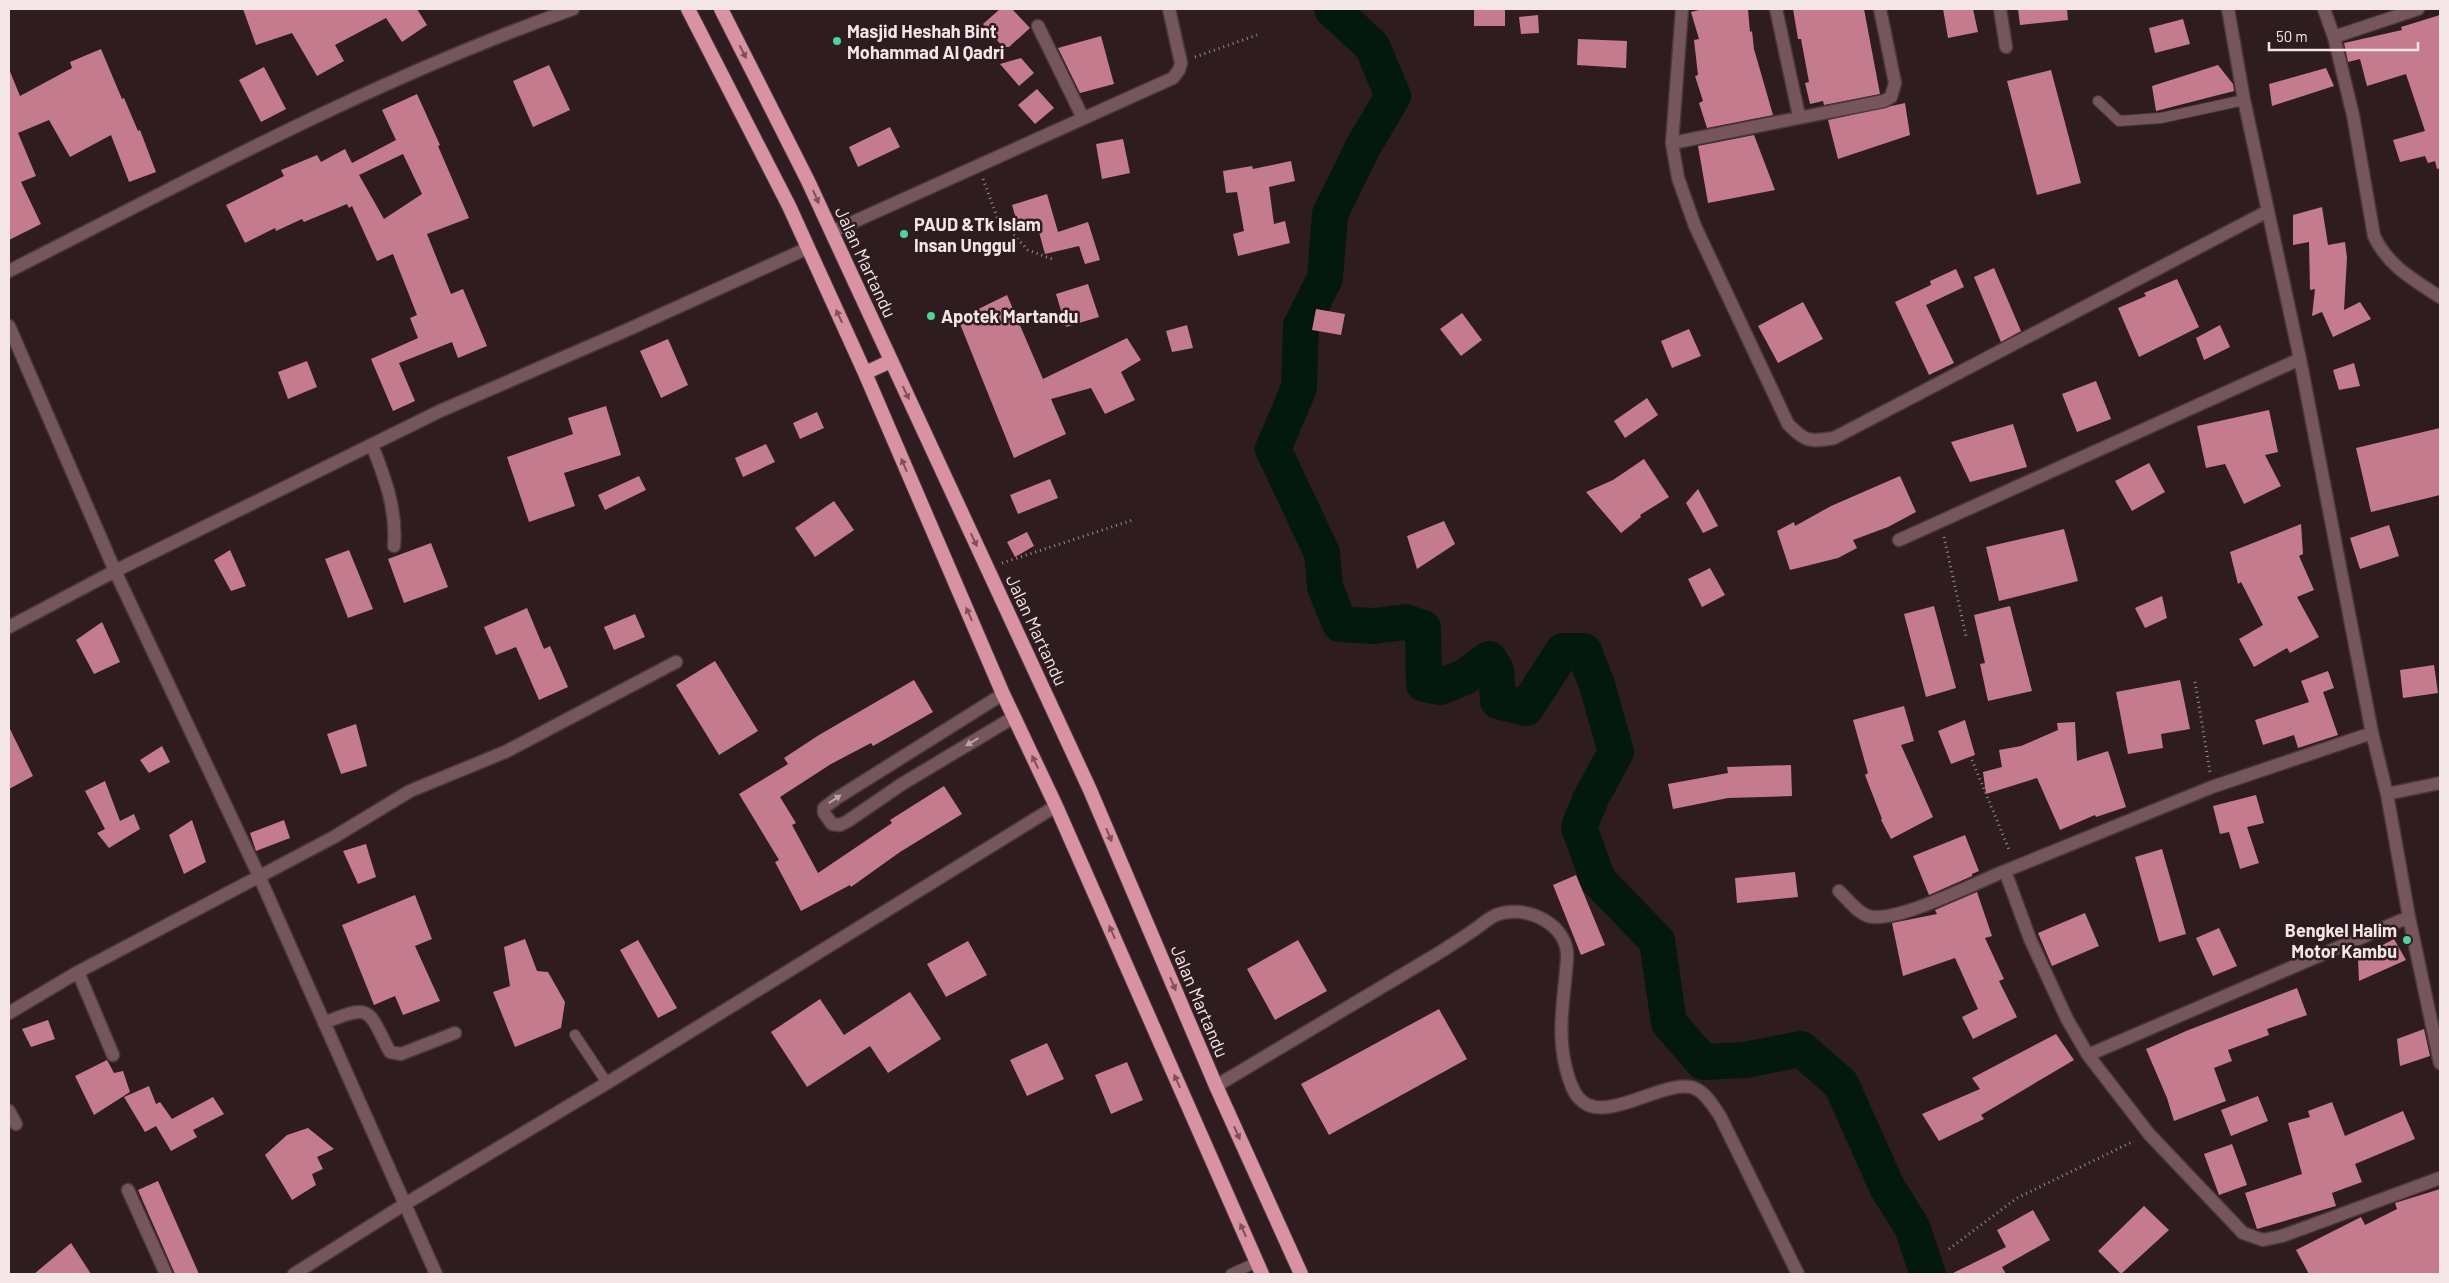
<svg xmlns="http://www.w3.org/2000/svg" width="2449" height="1283" font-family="Barlow,sans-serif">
  <rect width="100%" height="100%" fill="#2f1c20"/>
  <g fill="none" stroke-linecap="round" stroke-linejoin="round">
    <path stroke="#03190e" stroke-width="36" d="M 1332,9 L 1372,46 L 1393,96 L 1363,147 L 1330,214 L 1325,278 L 1301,326 L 1299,388 L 1273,449 L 1322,553 L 1325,587 L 1340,624 L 1374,626 L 1405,622 L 1423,628 L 1424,684 L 1440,687 L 1465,677 L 1489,659 L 1496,670 L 1498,701 L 1526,708 L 1563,651 L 1584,651 L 1597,685 L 1616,752 L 1591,798 L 1579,827 L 1598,880 L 1657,941 L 1669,1023 L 1703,1062 L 1745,1060 L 1801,1049 L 1841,1084 L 1887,1187 L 1912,1227 L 1928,1274"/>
  </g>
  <path fill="#c47b8d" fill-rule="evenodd" d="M 243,9 L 417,9 L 427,25 L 402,42 L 386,18 L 335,45 L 344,61 L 317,76 L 292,33 L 256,45 Z
    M 1000,9 L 1012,9 L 1030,28 L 1009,47 L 1003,47 L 983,24 Z
    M 1474,9 L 1505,9 L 1505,26 L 1474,26 Z
    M 1703,9 L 1748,9 L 1750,32 L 1752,31 L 1754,49 L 1773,115 L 1707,128 L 1699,103 L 1703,101 L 1695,76 L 1698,75 L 1694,40 L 1699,39 L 1691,12 Z
    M 1793,9 L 1864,9 L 1880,94 L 1824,105 L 1823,101 L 1810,104 L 1805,83 L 1809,82 L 1801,39 L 1798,39 Z
    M 1943,9 L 1973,9 L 1978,32 L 1948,38 Z
    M 2018,9 L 2067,9 L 2068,20 L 2020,25 Z
    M 1538,15 L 1539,33 L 1521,34 L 1519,17 Z
    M 2440,15 L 2440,168 L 2437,169 L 2435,161 L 2428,163 L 2425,156 L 2400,162 L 2393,140 L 2425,131 L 2406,74 L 2367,86 L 2360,59 L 2348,62 L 2344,43 L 2402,30 L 2401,27 Z
    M 2183,19 L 2190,44 L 2155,53 L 2149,28 Z
    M 1101,36 L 1114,84 L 1080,93 L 1058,48 Z
    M 1578,39 L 1627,41 L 1626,68 L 1577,65 Z
    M 101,49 L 122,99 L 124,98 L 138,131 L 140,130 L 156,172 L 129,182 L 111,135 L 70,157 L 49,120 L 18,133 L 36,176 L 21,182 L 41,224 L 9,240 L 9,69 L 20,96 L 72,68 L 70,62 Z
    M 1021,58 L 1034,73 L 1019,86 L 1000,64 Z
    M 549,65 L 570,110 L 533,127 L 513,81 Z
    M 2218,65 L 2233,84 L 2234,91 L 2156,111 L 2152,86 Z
    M 264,67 L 286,109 L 261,122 L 239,80 Z
    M 2326,68 L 2334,86 L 2272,106 L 2269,84 Z
    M 2051,70 L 2081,183 L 2037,195 L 2007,81 Z
    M 1037,89 L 1054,108 L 1035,124 L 1018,105 Z
    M 417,94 L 440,145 L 438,146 L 469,218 L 427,234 L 451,294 L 463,289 L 487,346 L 458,358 L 452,342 L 399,363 L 415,401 L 393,411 L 371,359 L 418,338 L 410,318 L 417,315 L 393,254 L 377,261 L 352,206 L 349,208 L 347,204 L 304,222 L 302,219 L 276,231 L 275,228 L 245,243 L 226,205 L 284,176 L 281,170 L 317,155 L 321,162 L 345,149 L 352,163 L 396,140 L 382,110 ZM 403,154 L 422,194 L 384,219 L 359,175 Z
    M 1905,103 L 1910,135 L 1838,159 L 1828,120 Z
    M 890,127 L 900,147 L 858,167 L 849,147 Z
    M 1754,135 L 1775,190 L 1708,203 L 1698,146 Z
    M 1123,139 L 1130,173 L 1102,179 L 1096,144 Z
    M 1291,161 L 1295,181 L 1269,187 L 1274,224 L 1285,221 L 1290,243 L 1238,256 L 1233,234 L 1244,231 L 1237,192 L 1226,193 L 1223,171 L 1252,166 L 1253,169 Z
    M 1047,194 L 1058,232 L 1088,222 L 1100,260 L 1085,264 L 1079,246 L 1045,254 L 1036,221 L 1018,226 L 1012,205 Z
    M 2322,207 L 2328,245 L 2345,242 L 2347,258 L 2344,310 L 2360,302 L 2371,319 L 2333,337 L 2322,312 L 2312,316 L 2315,289 L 2310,290 L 2309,242 L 2293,245 L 2293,215 Z
    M 1994,268 L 2021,331 L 2001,342 L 1974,277 Z
    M 1956,269 L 1964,287 L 1926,305 L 1954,363 L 1929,375 L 1895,302 L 1931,285 L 1930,281 Z
    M 2177,279 L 2199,327 L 2139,357 L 2118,308 L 2146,296 L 2144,293 Z
    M 1088,284 L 1099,317 L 1066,327 L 1056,294 Z
    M 1007,295 L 1043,379 L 1127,338 L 1141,360 L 1121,372 L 1135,400 L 1105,414 L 1091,388 L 1051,399 L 1066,434 L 1014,458 L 958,319 Z
    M 1803,302 L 1823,339 L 1778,363 L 1758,326 Z
    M 1316,309 L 1345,314 L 1341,335 L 1312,330 Z
    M 1462,313 L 1482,340 L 1461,356 L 1440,329 Z
    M 1187,325 L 1193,348 L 1172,352 L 1166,331 Z
    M 2220,325 L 2230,347 L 2204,360 L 2196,338 Z
    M 1689,329 L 1701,356 L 1672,368 L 1661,341 Z
    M 668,339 L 688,385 L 661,398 L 640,351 Z
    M 307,361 L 317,387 L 288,399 L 278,372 Z
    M 2354,363 L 2360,386 L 2339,390 L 2333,370 Z
    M 2096,381 L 2111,419 L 2077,432 L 2062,394 Z
    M 1647,398 L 1658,415 L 1625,438 L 1614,421 Z
    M 606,406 L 621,455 L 564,473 L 575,506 L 529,522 L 507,457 L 573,434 L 568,418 Z
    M 2269,410 L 2278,452 L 2265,455 L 2281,486 L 2244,504 L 2225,464 L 2206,468 L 2197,426 Z
    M 817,412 L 824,428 L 800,439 L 793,423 Z
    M 2013,424 L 2027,467 L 1970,482 L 1951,442 Z
    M 2440,428 L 2440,495 L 2371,512 L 2356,448 Z
    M 766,444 L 775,462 L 743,477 L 735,458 Z
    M 1644,459 L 1669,497 L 1640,515 L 1641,517 L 1621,533 L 1586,492 L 1613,480 Z
    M 2149,463 L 2165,492 L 2132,511 L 2115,481 Z
    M 639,476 L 646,490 L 605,510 L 598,495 Z
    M 1900,476 L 1916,512 L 1888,527 L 1853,540 L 1857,548 L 1838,558 L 1790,570 L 1777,531 L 1794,522 L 1795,526 L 1831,506 Z
    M 1050,479 L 1058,498 L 1018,514 L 1010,495 Z
    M 1698,489 L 1718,526 L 1703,533 L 1686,503 Z
    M 834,501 L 854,530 L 815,557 L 795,528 Z
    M 1444,521 L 1455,544 L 1417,569 L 1407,536 Z
    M 2301,524 L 2303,554 L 2299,556 L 2314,590 L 2297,597 L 2319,637 L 2290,653 L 2287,648 L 2254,667 L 2239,639 L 2263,625 L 2241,582 L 2238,584 L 2230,552 Z
    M 2389,525 L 2399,556 L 2360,569 L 2350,538 Z
    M 2064,529 L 2078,581 L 1999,601 L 1986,547 Z
    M 1027,532 L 1034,546 L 1015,557 L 1007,542 Z
    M 431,543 L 448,587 L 404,603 L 388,559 Z
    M 230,550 L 246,586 L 231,591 L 214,560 Z
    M 349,550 L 373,609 L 348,618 L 325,559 Z
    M 1710,568 L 1725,595 L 1702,607 L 1688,579 Z
    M 2162,596 L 2167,618 L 2145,628 L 2135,608 Z
    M 1934,606 L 1956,688 L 1926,697 L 1904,614 Z
    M 2010,606 L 2032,691 L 1988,701 L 1980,664 L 1985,663 L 1974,615 Z
    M 527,608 L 544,649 L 550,646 L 568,687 L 539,700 L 516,647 L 496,655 L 484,627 Z
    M 635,614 L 645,637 L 614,650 L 604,627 Z
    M 102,622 L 120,662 L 94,674 L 76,640 Z
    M 715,661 L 758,731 L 719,755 L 676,685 Z
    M 2434,665 L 2438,693 L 2403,698 L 2400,670 Z
    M 2328,671 L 2334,688 L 2323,692 L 2338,735 L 2298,748 L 2294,735 L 2263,745 L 2255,720 L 2309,702 L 2301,681 Z
    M 914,680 L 933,712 L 873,746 L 871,743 L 831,764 L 780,797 L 796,823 L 792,825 L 818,873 L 892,823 L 890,820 L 944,786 L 962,814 L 900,852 L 851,887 L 850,885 L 801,911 L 775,862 L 779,860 L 739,794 L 788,764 L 784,758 L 819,735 Z
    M 2180,680 L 2190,729 L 2161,734 L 2163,748 L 2128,754 L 2116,692 Z
    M 1904,706 L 1914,741 L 1901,745 L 1933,817 L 1891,839 L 1881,820 L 1882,819 L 1865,775 L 1868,773 L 1853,720 Z
    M 1965,720 L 1975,755 L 1951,764 L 1938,731 Z
    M 2075,722 L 2077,761 L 2108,751 L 2126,807 L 2096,817 L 2095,815 L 2060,830 L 2037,778 L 1986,794 L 1983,772 L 2002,767 L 1999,750 L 2021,746 L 2058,730 L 2057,723 Z
    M 356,724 L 367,766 L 341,774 L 327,734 Z
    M 9,727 L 33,776 L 9,789 Z
    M 162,746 L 170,762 L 149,773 L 140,760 Z
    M 1791,765 L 1792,796 L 1728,798 L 1673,809 L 1668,784 L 1728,773 L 1727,767 Z
    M 105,781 L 120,821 L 134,814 L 140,829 L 109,848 L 97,833 L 105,829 L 85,791 Z
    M 2256,795 L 2264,823 L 2247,827 L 2259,863 L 2240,869 L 2229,832 L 2220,834 L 2213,806 Z
    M 192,820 L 206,862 L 184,874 L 169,835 Z
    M 284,820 L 290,838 L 256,851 L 250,833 Z
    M 1965,835 L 1979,871 L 1972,874 L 1972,876 L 1929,895 L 1913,856 Z
    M 366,844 L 376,877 L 358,884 L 343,851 Z
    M 2162,849 L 2186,934 L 2159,942 L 2135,857 Z
    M 1795,872 L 1798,897 L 1737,903 L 1735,878 Z
    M 1576,875 L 1605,945 L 1581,955 L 1553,885 Z
    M 1977,892 L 1992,936 L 1985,938 L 2004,979 L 1999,981 L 2017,1017 L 1973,1039 L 1962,1017 L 1978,1009 L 1955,958 L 1903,976 L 1892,923 L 1937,914 L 1935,910 Z
    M 415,895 L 432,939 L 415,946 L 440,1001 L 403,1015 L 395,996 L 374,1005 L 342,925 Z
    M 2085,913 L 2099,946 L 2052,966 L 2038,933 Z
    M 2219,928 L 2237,966 L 2213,976 L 2196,938 Z
    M 525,939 L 537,971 L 548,972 L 565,1002 L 561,1028 L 515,1047 L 493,992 L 510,986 L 504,947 Z
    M 2394,939 L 2406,960 L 2359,981 L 2358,958 Z
    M 638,940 L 677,1008 L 658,1018 L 620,950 Z
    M 1298,940 L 1327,991 L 1275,1020 L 1247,969 Z
    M 968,941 L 987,975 L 946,997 L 927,964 Z
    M 2297,988 L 2307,1015 L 2267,1029 L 2269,1035 L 2228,1050 L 2232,1061 L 2214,1068 L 2226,1101 L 2174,1121 L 2167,1098 L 2146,1049 L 2186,1031 Z
    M 910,992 L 941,1039 L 888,1073 L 870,1046 L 807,1087 L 771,1032 L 820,999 L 844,1035 Z
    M 1439,1009 L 1467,1059 L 1329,1135 L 1301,1084 Z
    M 48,1020 L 55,1039 L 31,1047 L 22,1029 Z
    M 2424,1029 L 2430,1056 L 2400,1066 L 2397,1039 Z
    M 2056,1034 L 2074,1060 L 1981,1115 L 1984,1119 L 1939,1141 L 1922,1114 L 1980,1089 L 1972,1078 Z
    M 1047,1043 L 1064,1079 L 1027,1096 L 1010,1060 Z
    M 107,1060 L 114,1073 L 123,1071 L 130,1092 L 94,1115 L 75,1076 Z
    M 1127,1062 L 1143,1100 L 1111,1114 L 1095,1075 Z
    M 149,1086 L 156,1104 L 160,1102 L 172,1119 L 213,1097 L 224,1114 L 193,1130 L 197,1137 L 171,1151 L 156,1126 L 145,1132 L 124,1097 Z
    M 2258,1096 L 2268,1121 L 2231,1136 L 2221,1110 Z
    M 2332,1102 L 2345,1136 L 2403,1111 L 2415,1139 L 2355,1164 L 2362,1182 L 2332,1193 L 2336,1206 L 2257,1229 L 2245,1193 L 2302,1174 L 2288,1123 L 2310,1117 L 2308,1111 Z
    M 308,1128 L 334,1149 L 317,1157 L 323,1169 L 312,1174 L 316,1185 L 292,1200 L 265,1155 L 287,1135 Z
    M 2232,1144 L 2247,1185 L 2219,1195 L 2204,1154 Z
    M 158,1181 L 199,1274 L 175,1274 L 138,1190 Z
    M 2440,1189 L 2440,1274 L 2309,1274 L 2296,1250 L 2361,1217 L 2365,1225 L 2397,1209 L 2395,1203 Z
    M 2144,1206 L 2169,1230 L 2121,1274 L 2098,1251 Z
    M 2033,1210 L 2050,1240 L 2002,1267 L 2006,1274 L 1951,1274 L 2006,1247 L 1997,1230 Z
    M 71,1243 L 91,1274 L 34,1274 Z"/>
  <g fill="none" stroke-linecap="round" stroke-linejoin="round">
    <g stroke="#4b383c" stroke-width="12">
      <path id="service" d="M 2098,101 L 2119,121 L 2161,118 L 2244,100
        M 575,1035 L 607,1083
        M 1231,1274 L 1257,1262"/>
    </g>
    <g stroke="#4b383c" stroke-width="15">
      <path id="minor" d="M 1682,9 L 1672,143 L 1678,178 L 1695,226 L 1788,424 C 1806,442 1809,442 1834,438 L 2268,211
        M 1776,9 L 1799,116
        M 2000,9 L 2006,47
        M 2228,9 L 2244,100 L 2300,359 L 2372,733 L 2387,794 L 2409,917 L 2440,1063
        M 2324,9 L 2334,37 L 2418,9
        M 1038,26 L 1083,118
        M 2334,37 L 2353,115 L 2374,236 C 2388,266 2414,280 2440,297
        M 1672,143 L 1884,101 L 1891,97 L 1895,83 L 1880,9
        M 831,232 L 1173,78 L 1179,70 L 1181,63 L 1169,9
        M 9,271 C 194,177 377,78 573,9
        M 9,326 L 115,571 L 259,876 L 436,1274
        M 372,445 C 385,478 397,510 394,546
        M 1899,540 L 2300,359
        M 9,627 L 115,571 L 440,411 L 627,330 L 808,248
        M 1003,694 L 837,798 L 824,808 L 824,813 L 832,824 L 840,825 L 848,821 L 902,784 L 1014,717
        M 2387,794 L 2440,783
        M 2005,871 L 2212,787 L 2372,733
        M 1839,891 C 1848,900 1857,912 1868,916 C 1896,924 1977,882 2005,871 L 2030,939 L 2067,1019 L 2088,1055 L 2149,1134 L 2243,1233 L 2263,1240 L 2282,1236 L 2440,1178
        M 78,972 L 113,1055
        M 9,1013 L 78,972 L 334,837 L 410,791 L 505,752 L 676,662
        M 324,1023 C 373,1003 367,1009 390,1052 L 401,1054 L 455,1033
        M 2088,1055 L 2409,917
        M 1216,1086 C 1286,1044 1356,1002 1427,960 C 1443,951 1459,940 1474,930 C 1481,925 1489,918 1496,915 C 1526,903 1570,925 1567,959 C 1564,1002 1555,1037 1569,1079 C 1572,1087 1575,1096 1582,1101 C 1608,1125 1672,1073 1698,1090 C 1707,1095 1714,1107 1720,1116 L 1798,1274
        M 9,1111 L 16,1124
        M 128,1190 L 166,1274
        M 294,1274 L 405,1204 L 607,1083 L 1056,806"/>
    </g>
    <g stroke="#4b383c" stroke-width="16">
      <path id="trunk" d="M 688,9 L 789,206 L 865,373 L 1003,694 L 1056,806 L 1262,1274
        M 721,9 L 808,181 L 1090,790 L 1216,1086 L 1301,1274
        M 865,373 L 891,361"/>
    </g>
    <path stroke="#9b8b8e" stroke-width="3" stroke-dasharray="1 4" stroke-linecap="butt" d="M 1195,57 L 1257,35
      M 983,179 L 997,217 L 1028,250 L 1052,259
      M 1944,537 L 1966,636
      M 1002,563 L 1133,520
      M 2195,682 L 2210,772
      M 1972,760 L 2010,852
      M 1949,1249 L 2017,1198 L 2134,1141"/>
    <use href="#service" stroke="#75565d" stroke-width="10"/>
    <use href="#minor" stroke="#75565d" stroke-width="12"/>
    <use href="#trunk" stroke="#d892a2" stroke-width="14"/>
  </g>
  <defs><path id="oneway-solid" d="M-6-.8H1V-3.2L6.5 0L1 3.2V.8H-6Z" transform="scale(1.25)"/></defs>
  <g fill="#7b515a">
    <use href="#oneway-solid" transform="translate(743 52) rotate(63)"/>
    <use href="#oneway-solid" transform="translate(816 197) rotate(66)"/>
    <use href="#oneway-solid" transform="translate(839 316) rotate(-115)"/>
    <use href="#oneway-solid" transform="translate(906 393) rotate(65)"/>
    <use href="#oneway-solid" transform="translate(904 465) rotate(-113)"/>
    <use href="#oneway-solid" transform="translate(974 540) rotate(65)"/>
    <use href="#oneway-solid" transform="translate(969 614) rotate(-114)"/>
    <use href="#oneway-solid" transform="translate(1035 762) rotate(-115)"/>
    <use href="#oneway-solid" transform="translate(1109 835) rotate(67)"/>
    <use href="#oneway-solid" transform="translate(1112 932) rotate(-114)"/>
    <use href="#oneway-solid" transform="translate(1173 984) rotate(67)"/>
    <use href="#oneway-solid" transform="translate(1177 1081) rotate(-114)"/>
    <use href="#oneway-solid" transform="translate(1237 1133) rotate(66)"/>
    <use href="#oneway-solid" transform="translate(1243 1230) rotate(-114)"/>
  </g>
  <g fill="#bba5a9">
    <use href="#oneway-solid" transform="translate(972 742) rotate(149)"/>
    <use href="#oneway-solid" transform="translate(835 799) rotate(-34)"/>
  </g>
  <g fill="#50d398" stroke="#2f1c20" stroke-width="2">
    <circle cx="837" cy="41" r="5"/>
    <circle cx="904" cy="234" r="5"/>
    <circle cx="931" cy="316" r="5"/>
    <circle cx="2407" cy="940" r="5"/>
  </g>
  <g text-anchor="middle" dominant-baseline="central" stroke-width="5" stroke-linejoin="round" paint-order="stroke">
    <g font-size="18" font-weight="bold" fill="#f4e6e8" stroke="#2f1c20" text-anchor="start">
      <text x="847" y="31">Masjid Heshah Bint<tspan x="847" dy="21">Mohammad Al Qadri</tspan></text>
      <text x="914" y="224">PAUD &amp;Tk Islam<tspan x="914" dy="21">Insan Unggul</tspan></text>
      <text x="941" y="316">Apotek Martandu</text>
      <text x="2397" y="930" text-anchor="end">Bengkel Halim<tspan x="2397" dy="21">Motor Kambu</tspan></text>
    </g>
    <g font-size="18" fill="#f4e6e8" stroke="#2f1c20">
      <text transform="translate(866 262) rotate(65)">Jalan Martandu</text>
      <text transform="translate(1037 630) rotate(65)">Jalan Martandu</text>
      <text transform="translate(1200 1001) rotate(67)">Jalan Martandu</text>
    </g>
  </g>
  <rect width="2449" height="1283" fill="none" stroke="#f4e6e8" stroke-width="20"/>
  <path d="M2269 42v8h149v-8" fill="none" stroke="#f4e6e8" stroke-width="2.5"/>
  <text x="2276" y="42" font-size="15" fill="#f4e6e8" stroke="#2f1c20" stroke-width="4" paint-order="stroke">50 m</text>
</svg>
